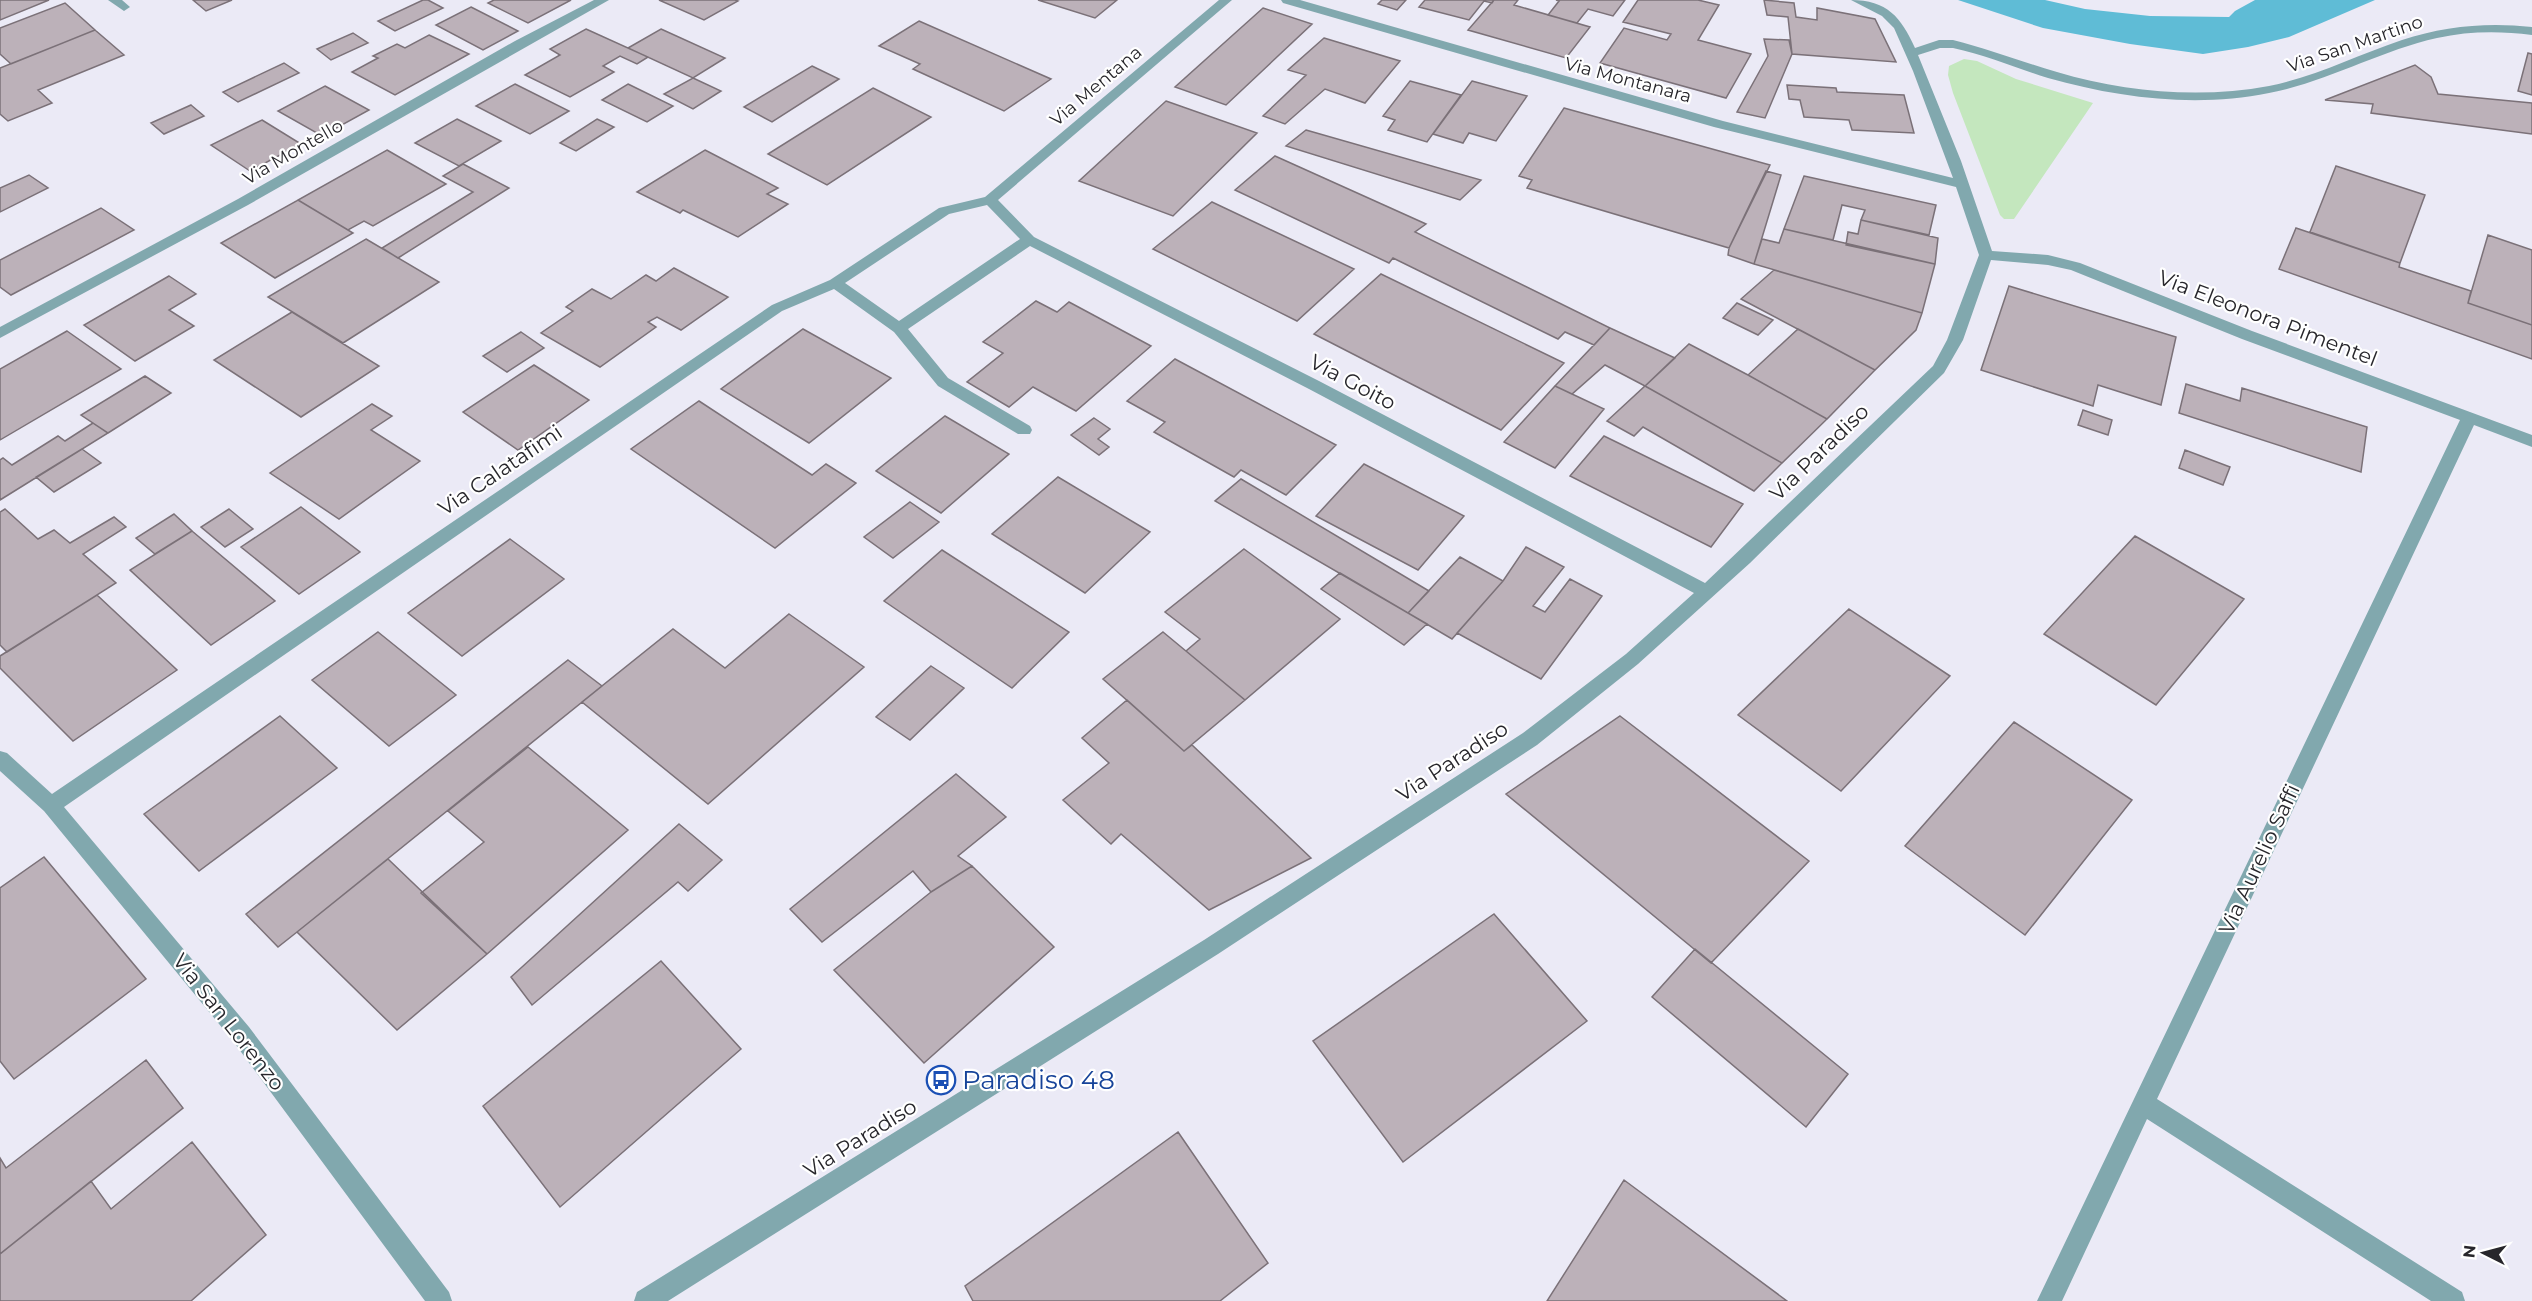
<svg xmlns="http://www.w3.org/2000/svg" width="2532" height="1301" font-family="Montserrat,sans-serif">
  <rect width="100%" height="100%" fill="#ebeaf6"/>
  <path fill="#c4e7be" d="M 1964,59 L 1977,61 L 2016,79 L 2093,103 L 2014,219 L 2004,219 L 2000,215 L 1953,93 L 1948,75 L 1949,66 Z"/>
  <path fill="#5fbcd6" d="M 1958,0 L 2045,0 L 2085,9 L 2150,16 L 2229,17 L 2235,11 L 2255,0 L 2375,0 L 2289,37 L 2248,47 L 2203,54 L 2130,44 L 2043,28 Z"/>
  <path fill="#bcb1b9" stroke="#7b7178" stroke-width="1.5" d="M 0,0 L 49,0 L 0,20 Z
    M 193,0 L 232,0 L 206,11 Z
    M 423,0 L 428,0 L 443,8 L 395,31 L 378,21 Z
    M 494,0 L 571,0 L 528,23 L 488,3 Z
    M 659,0 L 735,0 L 738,1 L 704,20 Z
    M 1038,0 L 1117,0 L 1095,18 Z
    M 1382,0 L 1406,0 L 1397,10 L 1378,4 Z
    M 1425,0 L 1494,0 L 1492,3 L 1484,1 L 1469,20 L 1419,7 Z
    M 1494,0 L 1518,0 L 1514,5 L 1590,27 L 1566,58 L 1468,30 Z
    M 1556,0 L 1625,0 L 1613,16 L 1588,9 L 1577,23 L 1548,15 L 1559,1 Z
    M 1638,0 L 1698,0 L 1719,5 L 1698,40 L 1751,54 L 1726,98 L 1600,63 L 1624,28 L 1667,40 L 1671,34 L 1623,22 Z
    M 1764,0 L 1794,3 L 1796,17 L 1817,20 L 1817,8 L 1875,19 L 1896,62 L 1792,54 L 1788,17 L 1767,15 Z
    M 65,3 L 95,30 L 11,64 L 0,54 L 0,28 Z
    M 471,7 L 518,31 L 483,50 L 436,25 Z
    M 1263,8 L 1312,24 L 1226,105 L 1175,87 Z
    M 919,21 L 1051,79 L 1004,111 L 913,69 L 920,64 L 879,46 Z
    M 586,29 L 648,57 L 637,64 L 620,56 L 603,66 L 614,72 L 570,97 L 525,75 L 560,55 L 550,49 Z
    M 661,29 L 725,58 L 693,78 L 628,48 Z
    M 95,30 L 124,55 L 38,90 L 52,103 L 8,121 L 0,114 L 0,68 Z
    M 353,33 L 368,43 L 331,60 L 317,49 Z
    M 429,35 L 469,54 L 395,95 L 352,72 L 378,58 L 373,56 L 397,44 L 405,48 Z
    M 1324,38 L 1400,61 L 1365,103 L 1325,89 L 1285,124 L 1263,116 L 1306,75 L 1288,70 Z
    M 1764,39 L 1789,40 L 1792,54 L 1765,118 L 1737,112 L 1768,56 Z
    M 2528,53 L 2532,54 L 2532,95 L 2518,91 Z
    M 284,63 L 299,73 L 238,102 L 223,92 Z
    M 2415,65 L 2431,77 L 2438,94 L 2532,103 L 2532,134 L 2371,113 L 2373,104 L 2325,100 Z
    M 812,66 L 839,79 L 772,122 L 744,107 Z
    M 693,78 L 721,91 L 693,109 L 664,94 Z
    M 1410,81 L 1461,95 L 1427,142 L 1388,130 L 1395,120 L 1383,116 Z
    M 1472,81 L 1527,96 L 1496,141 L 1469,133 L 1463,143 L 1433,134 Z
    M 515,84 L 569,111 L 530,134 L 476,106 Z
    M 628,84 L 673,106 L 647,122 L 602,100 Z
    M 1787,85 L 1836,88 L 1837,92 L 1904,95 L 1914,133 L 1852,130 L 1849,120 L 1804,117 L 1800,100 L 1789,99 Z
    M 325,86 L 369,110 L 322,136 L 278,111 Z
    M 873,88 L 931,117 L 827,185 L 768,154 Z
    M 1166,101 L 1257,133 L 1173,216 L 1079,181 Z
    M 191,105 L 204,116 L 164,134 L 151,123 Z
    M 1564,108 L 1770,165 L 1729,248 L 1527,188 L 1532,180 L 1519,176 Z
    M 457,119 L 501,141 L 459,166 L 415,143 Z
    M 597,119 L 614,127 L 576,151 L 560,143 Z
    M 262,120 L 301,144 L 250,171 L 211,145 Z
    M 1306,130 L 1481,180 L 1460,200 L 1286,146 Z
    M 387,150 L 446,184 L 373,226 L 364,221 L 348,230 L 298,200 Z
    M 705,150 L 778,188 L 767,194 L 788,204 L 738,237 L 683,210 L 680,213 L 637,192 Z
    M 1275,156 L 1426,224 L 1415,232 L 1610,328 L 1594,345 L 1565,332 L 1558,339 L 1393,258 L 1389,263 L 1235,190 Z
    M 463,164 L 509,188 L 398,258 L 382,248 L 473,192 L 443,176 Z
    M 2336,166 L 2425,195 L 2400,263 L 2310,232 Z
    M 1766,171 L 1781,175 L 1754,264 L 1728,255 L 1729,248 Z
    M 29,175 L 48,188 L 0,212 L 0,188 Z
    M 1804,176 L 1936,205 L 1929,235 L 1861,220 L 1865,210 L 1842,205 L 1833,240 L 1784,229 Z
    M 298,200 L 353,233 L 275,278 L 221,243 Z
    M 1212,202 L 1354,269 L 1297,321 L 1153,249 Z
    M 101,208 L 134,230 L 11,295 L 0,287 L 0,260 Z
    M 1861,220 L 1938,238 L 1935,264 L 1846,245 L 1848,232 L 1858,234 Z
    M 2296,228 L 2400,263 L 2399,267 L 2471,291 L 2468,303 L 2532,325 L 2532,359 L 2279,269 Z
    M 1784,229 L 1935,264 L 1922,313 L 1754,264 L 1762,239 L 1779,243 Z
    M 2488,235 L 2532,250 L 2532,325 L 2468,303 Z
    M 366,239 L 439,282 L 343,343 L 268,297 Z
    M 674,268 L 728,297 L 681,330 L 657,317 L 648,322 L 656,327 L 600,367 L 541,333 L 573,311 L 566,307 L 592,289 L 611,299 L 646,275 L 656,281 Z
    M 1774,270 L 1922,313 L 1916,330 L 1875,370 L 1741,299 Z
    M 1381,274 L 1564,363 L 1501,430 L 1314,334 Z
    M 169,276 L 196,294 L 169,310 L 194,326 L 135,361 L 84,325 Z
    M 2009,286 L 2176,337 L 2161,405 L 2098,385 L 2093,406 L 1981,370 Z
    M 1036,301 L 1057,312 L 1069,302 L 1151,346 L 1076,411 L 1033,387 L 1009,407 L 967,382 L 1003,353 L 983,342 Z
    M 1737,303 L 1773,320 L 1758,335 L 1723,318 Z
    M 292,312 L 379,366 L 301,417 L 214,360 Z
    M 1610,328 L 1675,358 L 1645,386 L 1605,365 L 1572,394 L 1555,386 Z
    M 803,329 L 891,378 L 809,443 L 721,389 Z
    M 1798,329 L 1875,370 L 1827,419 L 1748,375 Z
    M 67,331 L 121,369 L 0,440 L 0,369 Z
    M 521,332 L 544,348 L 507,372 L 483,356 Z
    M 1689,344 L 1748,375 L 1827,419 L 1782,463 L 1645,386 Z
    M 1175,359 L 1336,445 L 1286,495 L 1241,470 L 1234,477 L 1154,432 L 1165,422 L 1127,401 Z
    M 534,365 L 589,400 L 518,450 L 463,412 Z
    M 145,376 L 171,393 L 108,433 L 81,415 Z
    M 2186,384 L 2240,401 L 2242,388 L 2367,427 L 2361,472 L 2179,413 Z
    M 1555,386 L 1604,409 L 1555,468 L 1504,442 Z
    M 1645,386 L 1782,463 L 1754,491 L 1643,427 L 1634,436 L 1607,421 Z
    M 699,401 L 812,475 L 826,464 L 856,483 L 775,548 L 631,449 Z
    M 372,404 L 392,416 L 371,430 L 420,461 L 339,519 L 270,473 Z
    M 2083,410 L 2112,420 L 2108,435 L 2078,425 Z
    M 945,416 L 1009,454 L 941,513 L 876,471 Z
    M 1094,418 L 1110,429 L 1098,439 L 1109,447 L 1099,455 L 1071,435 Z
    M 93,423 L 108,433 L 0,500 L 0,460 L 3,458 L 12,465 L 58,436 L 65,441 Z
    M 1604,436 L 1743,504 L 1711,547 L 1570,476 Z
    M 82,449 L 101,463 L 54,492 L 36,477 Z
    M 2185,450 L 2230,467 L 2223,485 L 2179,468 Z
    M 1364,464 L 1464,516 L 1418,570 L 1316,516 Z
    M 1058,477 L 1150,532 L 1085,593 L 992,534 Z
    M 1241,479 L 1429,591 L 1408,613 L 1215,501 Z
    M 910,502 L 939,522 L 893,558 L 864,537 Z
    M 301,507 L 360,552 L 299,594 L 241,547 Z
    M 5,509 L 38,539 L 54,530 L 70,543 L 114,517 L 126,527 L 83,554 L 116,583 L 7,652 L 0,645 L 0,512 Z
    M 229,509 L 253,529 L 225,547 L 201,527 Z
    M 174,514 L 192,531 L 155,554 L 136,538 Z
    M 192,531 L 275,601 L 211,645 L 130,570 Z
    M 2135,536 L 2244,599 L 2156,705 L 2044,634 Z
    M 510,539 L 564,579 L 462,656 L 408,613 Z
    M 1526,547 L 1564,567 L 1533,606 L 1545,612 L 1570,579 L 1602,596 L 1541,679 L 1457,633 L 1503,581 Z
    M 1244,549 L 1340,619 L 1245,700 L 1186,651 L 1200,639 L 1165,612 Z
    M 942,550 L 1069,632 L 1012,688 L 884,601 Z
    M 1460,557 L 1503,581 L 1452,639 L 1408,613 Z
    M 1340,573 L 1408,613 L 1427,624 L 1404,645 L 1321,589 Z
    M 97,595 L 177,670 L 73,741 L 0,668 L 0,656 Z
    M 1849,609 L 1950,676 L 1841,791 L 1738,715 Z
    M 789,614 L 864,667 L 708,804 L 582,702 L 673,629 L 725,668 Z
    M 378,632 L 456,695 L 389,746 L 312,680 Z
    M 1163,632 L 1245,700 L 1184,751 L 1103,679 Z
    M 568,660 L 602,686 L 297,932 L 278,947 L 246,914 Z
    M 931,666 L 964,688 L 910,740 L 876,717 Z
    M 1127,700 L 1184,751 L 1192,745 L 1311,858 L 1209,910 L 1121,834 L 1111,844 L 1063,800 L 1109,763 L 1082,738 Z
    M 280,716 L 337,768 L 199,871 L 144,814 Z
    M 1620,716 L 1809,861 L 1711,963 L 1506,794 Z
    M 2014,722 L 2132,800 L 2025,935 L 1905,846 Z
    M 528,747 L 628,830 L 487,954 L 421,893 L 484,842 L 448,811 Z
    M 956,774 L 1006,817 L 958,856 L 972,866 L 931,892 L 913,871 L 822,942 L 790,909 Z
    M 679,824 L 722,860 L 688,891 L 678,882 L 532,1005 L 511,977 Z
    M 44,857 L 146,979 L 14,1079 L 0,1061 L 0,888 Z
    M 388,859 L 487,954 L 397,1030 L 297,932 Z
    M 972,866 L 1054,947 L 924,1063 L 834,970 L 931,892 Z
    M 1494,914 L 1587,1021 L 1403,1162 L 1313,1041 Z
    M 1695,949 L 1848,1074 L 1806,1127 L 1652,997 Z
    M 661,961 L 741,1049 L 560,1207 L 483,1106 Z
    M 146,1060 L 183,1108 L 0,1254 L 0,1158 L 6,1168 Z
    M 1178,1132 L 1268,1263 L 1220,1301 L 973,1301 L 965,1286 Z
    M 192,1142 L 266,1235 L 191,1301 L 0,1301 L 0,1254 L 91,1181 L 111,1209 Z
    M 1624,1180 L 1787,1301 L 1547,1301 Z"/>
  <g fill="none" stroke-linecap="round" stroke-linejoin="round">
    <path fill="#81a8ae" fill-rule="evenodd" d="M 108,0 L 122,0 L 130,7 L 124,11 Z
      M 594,0 L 609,0 L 248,205 L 0,338 L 0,327 L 238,199 L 515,41 Z
      M 1219,0 L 1232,0 L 998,200 L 1034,237 L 1319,381 L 1705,583 L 1933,366 L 1947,340 L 1979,255 L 1956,187 L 1714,127 L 1283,3 L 1281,0 L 1300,0 L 1723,121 L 1953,178 L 1913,71 L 1894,28 L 1882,16 L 1851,0 C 1887,0 1901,17 1915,48 L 1939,40 L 1953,40 C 1989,49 2022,62 2057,72 C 2124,92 2200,99 2269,86 C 2315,77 2357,55 2402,40 C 2444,26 2488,22 2532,27 L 2532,35 C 2500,31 2469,31 2437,38 C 2379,51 2327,82 2269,93 C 2196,108 2119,98 2048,78 C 2016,68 1986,55 1953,48 L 1940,48 L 1918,55 L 1961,161 L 1992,251 L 2048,255 L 2080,263 L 2252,331 L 2532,435 L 2532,447 L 2474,425 L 2157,1099 L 2462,1292 L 2465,1301 L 2431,1301 L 2147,1119 L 2062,1301 L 2037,1301 L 2460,420 L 2242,339 L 2071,270 L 2048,265 L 1991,260 L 1963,340 L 1944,373 L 1750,563 L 1638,664 L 1537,745 L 1218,954 L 668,1301 L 634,1301 L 637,1292 L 1204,940 L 1523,733 L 1626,654 L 1694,593 L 1309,389 L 1030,246 L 908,329 L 948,378 L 1030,426 L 1032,430 L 1030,434 L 1018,434 L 938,386 L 894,332 L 834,289 L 782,311 L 64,807 L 249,1027 L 449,1292 L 452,1301 L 425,1301 L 233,1041 L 44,811 L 0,771 L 0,751 L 7,753 L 52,794 L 772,305 L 830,280 L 939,208 L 985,197 ZM 987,205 L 1020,239 L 899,321 L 845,283 L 949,214 Z"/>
  </g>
  <defs>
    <g id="bus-ring" transform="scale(1.5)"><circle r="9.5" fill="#fff" stroke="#1a4fb4" stroke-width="1.5"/><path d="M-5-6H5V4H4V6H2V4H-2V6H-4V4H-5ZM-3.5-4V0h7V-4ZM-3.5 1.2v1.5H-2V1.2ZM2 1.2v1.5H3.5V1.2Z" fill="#1a4fb4"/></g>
  </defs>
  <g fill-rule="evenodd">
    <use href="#bus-ring" x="941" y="1080"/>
  </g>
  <g text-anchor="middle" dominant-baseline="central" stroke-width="4.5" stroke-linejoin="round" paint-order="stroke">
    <g font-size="18" fill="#27262b" stroke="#fff">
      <text transform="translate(2355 44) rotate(-19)">Via San Martino</text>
      <text transform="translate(1628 80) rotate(15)">Via Montanara</text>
      <text transform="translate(1096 86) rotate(-40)">Via Mentana</text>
      <text transform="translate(293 152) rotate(-30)">Via Montello</text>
    </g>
    <g font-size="21" fill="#27262b" stroke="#fff">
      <text transform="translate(2268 318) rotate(21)">Via Eleonora Pimentel</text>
      <text transform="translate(1353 382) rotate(28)">Via Goito</text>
      <text transform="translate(1819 452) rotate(-44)">Via Paradiso</text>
      <text transform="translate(500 470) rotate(-34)">Via Calatafimi</text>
      <text transform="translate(1452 761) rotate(-33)">Via Paradiso</text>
      <text transform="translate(2259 859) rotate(-65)">Via Aurelio Saffi</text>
      <text transform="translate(229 1022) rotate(52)">Via San Lorenzo</text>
      <text transform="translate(860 1138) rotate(-32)">Via Paradiso</text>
    </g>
    <g font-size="26" fill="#164399" stroke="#fff" text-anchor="start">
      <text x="962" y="1080">Paradiso 48</text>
    </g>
  </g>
  <g transform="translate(2484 1253) rotate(276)" stroke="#ffffff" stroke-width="4.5" paint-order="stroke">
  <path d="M0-4.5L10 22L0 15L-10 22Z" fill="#27262b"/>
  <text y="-9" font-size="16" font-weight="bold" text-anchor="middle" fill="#27262b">N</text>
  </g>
</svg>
